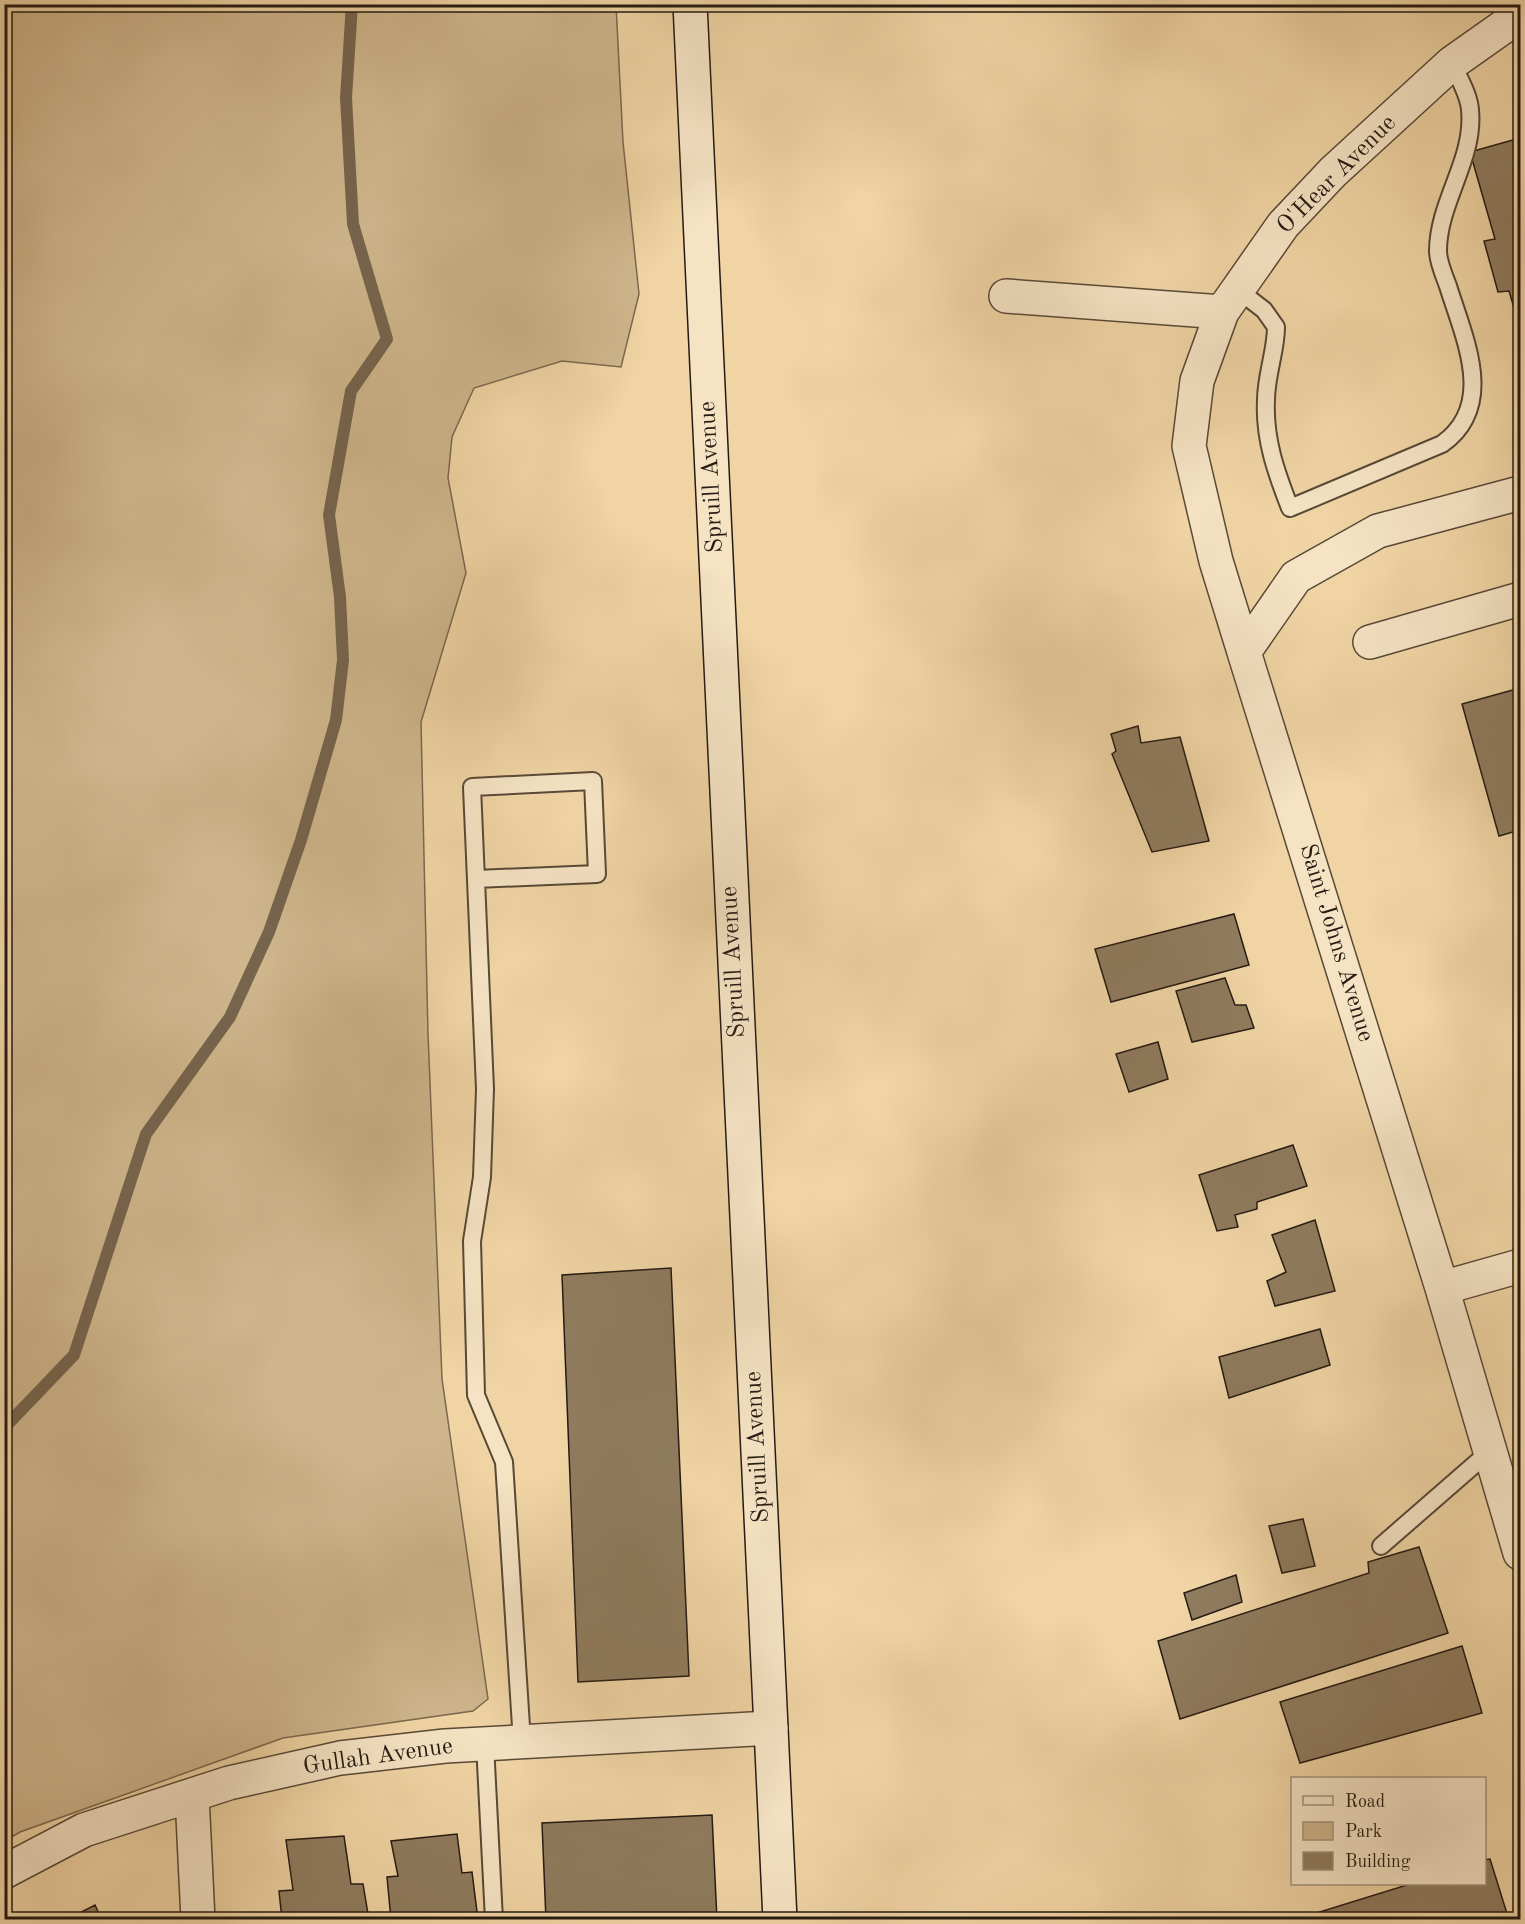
<svg xmlns="http://www.w3.org/2000/svg" width="1525" height="1924" font-family="'Old Standard TT',serif">
  <rect width="100%" height="100%" fill="#f0d4a4"/>
  <filter id="stains"><feTurbulence type="fractalNoise" baseFrequency=".00333" numOctaves="4"/><feColorMatrix values="0 0 0 0 .2 0 0 0 0 .09 0 0 0 0 .02 0 0 0 .5 -.17"/></filter>
  <radialGradient id="worn" r=".72"><stop offset=".6" stop-color="#630" stop-opacity="0"/><stop offset="1" stop-color="#630" stop-opacity=".3"/></radialGradient>
  <path fill="#ceb58b" stroke="#7a684f" stroke-width="1.5" d="M 156,4 L 616,5 L 623,142 L 639,294 L 621,367 L 562,361 L 474,388 L 452,437 L 448,478 L 466,573 L 421,722 L 428,1034 L 442,1379 L 488,1699 L 473,1711 L 283,1738 L 20,1832 L 5,1841 L 4,5 L 73,5 L 105,11 Z"/>
  <path fill="#ab9573" stroke="#76644d" stroke-width="1.5" d="M 73,5 L 73,4 L 156,5 L 105,11 Z"/>
  <g fill="none" stroke-linecap="round" stroke-linejoin="round">
    <path stroke="#76644d" stroke-width="12" d="M 4,1428 L 74,1355 L 146,1134 L 230,1017 L 269,932 L 301,840 L 336,720 L 343,660 L 340,597 L 329,515 L 351,391 L 387,339 L 353,224 L 346,98 L 352,4"/>
  </g>
  <path fill="#8f7b5e" stroke="#261b13" stroke-width="1.5" d="M 1520,138 L 1520,328 L 1509,291 L 1498,292 L 1484,241 L 1495,239 L 1470,152 Z
    M 1520,688 L 1520,830 L 1499,836 L 1462,704 Z
    M 1138,726 L 1141,743 L 1180,737 L 1209,841 L 1152,852 L 1112,754 L 1116,751 L 1111,734 Z
    M 1234,914 L 1249,965 L 1111,1002 L 1095,949 Z
    M 1225,978 L 1235,1005 L 1246,1005 L 1254,1028 L 1192,1042 L 1176,991 Z
    M 1158,1042 L 1168,1079 L 1129,1092 L 1116,1054 Z
    M 1293,1145 L 1307,1186 L 1257,1202 L 1257,1209 L 1235,1215 L 1238,1227 L 1217,1231 L 1199,1175 Z
    M 1315,1220 L 1335,1291 L 1275,1306 L 1267,1281 L 1286,1272 L 1272,1235 Z
    M 671,1268 L 689,1676 L 578,1682 L 562,1275 Z
    M 1320,1329 L 1330,1365 L 1229,1398 L 1219,1357 Z
    M 1303,1519 L 1315,1566 L 1282,1573 L 1269,1526 Z
    M 1419,1547 L 1448,1633 L 1180,1719 L 1158,1641 L 1369,1573 L 1368,1562 Z
    M 1236,1575 L 1242,1602 L 1192,1620 L 1184,1593 Z
    M 1462,1646 L 1482,1713 L 1300,1763 L 1280,1702 Z
    M 712,1815 L 717,1920 L 546,1920 L 542,1823 Z
    M 457,1834 L 462,1873 L 472,1872 L 478,1920 L 391,1920 L 387,1877 L 398,1876 L 391,1841 Z
    M 344,1836 L 351,1884 L 363,1884 L 369,1920 L 282,1920 L 279,1891 L 293,1890 L 286,1840 Z
    M 1490,1859 L 1509,1920 L 1294,1920 L 1410,1884 L 1484,1884 L 1484,1860 Z
    M 95,1905 L 102,1920 L 66,1920 Z"/>
  <g fill="none" stroke-linecap="round" stroke-linejoin="round">
    <g stroke="#584937" stroke-width="20">
      <path id="lane" d="M 1238,290 L 1264,310 L 1276,327 C 1276,351 1266,375 1266,400 C 1264,439 1276,472 1290,508 L 1442,444 C 1497,405 1464,338 1448,286 C 1444,275 1438,262 1438,251 C 1438,202 1475,159 1470,110 C 1469,94 1458,77 1452,63
        M 476,879 L 597,874 L 593,781 L 472,787 L 485,1089 L 482,1177 L 472,1241 L 476,1395 L 504,1462 L 522,1742
        M 1381,1546 L 1490,1451
        M 485,1744 L 494,1920"/>
    </g>
    <g stroke="#584937" stroke-width="36">
      <path id="street" d="M 1006,296 L 1222,312
        M 1520,493 L 1378,531 L 1296,577 L 1244,652 L 1442,1288 L 1520,1553
        M 1370,642 L 1520,599
        M 1244,652 L 1216,561 L 1189,446 L 1197,381 L 1222,312 L 1283,225 L 1333,172 L 1452,63 L 1520,15
        M 1442,1288 L 1520,1266
        M 192,1796 L 198,1920
        M 4,1872 L 84,1830 L 229,1783 L 340,1758 L 445,1746 L 771,1728"/>
    </g>
    <g stroke="#261b13" stroke-width="36">
      <path id="secondary" d="M 690,4 L 780,1920"/>
    </g>
    <use href="#lane" stroke="#f5e3c4" stroke-width="16"/>
    <use href="#street" stroke="#f5e3c4" stroke-width="33"/>
    <use href="#secondary" stroke="#f5e3c4" stroke-width="33"/>
  </g>
  <g text-anchor="middle" dominant-baseline="central" stroke-width="5" stroke-linejoin="round" paint-order="stroke">
    <g font-size="24" fill="#261b13" stroke="#f5e3c4">
      <text transform="translate(1337 175) rotate(-45)">O'Hear Avenue</text>
      <text transform="translate(712 477) rotate(-93)">Spruill Avenue</text>
      <text transform="translate(1336 943) rotate(73)">Saint Johns Avenue</text>
      <text transform="translate(734 962) rotate(-93)">Spruill Avenue</text>
      <text transform="translate(758 1447) rotate(-93)">Spruill Avenue</text>
      <text transform="translate(378 1757) rotate(-8)">Gullah Avenue</text>
    </g>
  </g>
  <rect width="1525" height="1924" fill="none" stroke="#f0d4a4" stroke-width="24"/>
  <rect x="6" y="6" width="1513" height="1912" fill="none" stroke="#261b13" stroke-width="3"/>
  <rect x="12" y="12" width="1501" height="1900" fill="none" stroke="#261b13" stroke-width="1.5"/>
  <rect x="1291" y="1777" width="195" height="108" fill="#f5e3c4" stroke="#a2937d" stroke-width="1.5"/>
  <rect x="1303" y="1796" width="30" height="9" fill="#f5e3c4" stroke="#a2937d" stroke-width="1.5"/>
  <text x="1345" y="1807" font-size="18" fill="#261b13">Road</text>
  <rect x="1303" y="1822" width="30" height="18" fill="#ceb58b" stroke="#a2937d" stroke-width="1.5"/>
  <text x="1345" y="1837" font-size="18" fill="#261b13">Park</text>
  <rect x="1303" y="1852" width="30" height="18" fill="#8f7b5e" stroke="#a2937d" stroke-width="1.5"/>
  <text x="1345" y="1867" font-size="18" fill="#261b13">Building</text>
  <rect width="100%" height="100%" filter="url(#stains)"/>
  <rect width="100%" height="100%" fill="url(#worn)"/>
</svg>
